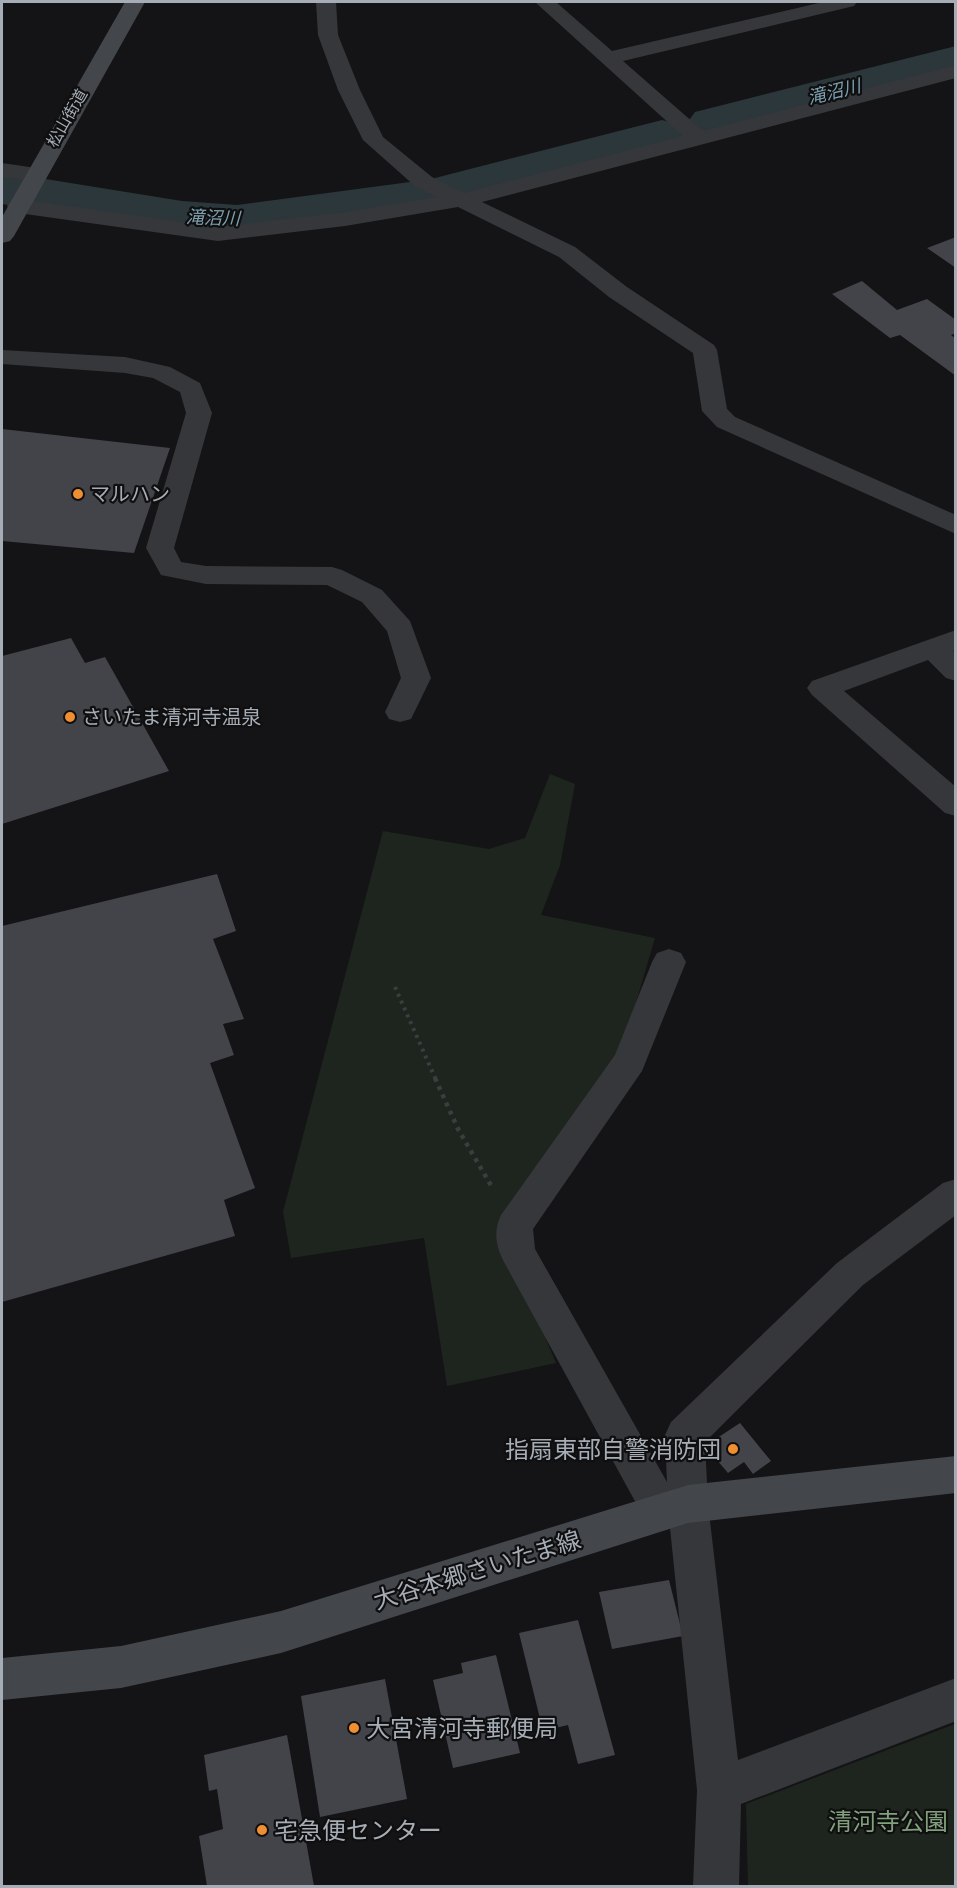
<svg xmlns="http://www.w3.org/2000/svg" width="957" height="1888" font-family="Cabin,'Noto Sans JP',sans-serif">
  <rect width="100%" height="100%" fill="#141416"/>
  <path fill="#1e251e" d="M 550,774 L 575,784 L 560,865 L 541,915 L 655,938 L 620,1057 L 501,1232 L 556,1363 L 447,1386 L 424,1238 L 291,1258 L 283,1212 L 383,831 L 489,849 L 525,838 Z
    M 955,1724 L 955,1886 L 748,1886 L 746,1804 Z"/>
  <g fill="none" stroke-linecap="round" stroke-linejoin="round">
    <path fill="#2c373b" fill-rule="evenodd" d="M 956,46 L 956,76 L 713,138 L 695,134 L 687,123 L 695,112 Z
      M 662,120 L 680,125 L 688,136 L 680,147 L 454,205 L 447,203 L 444,207 L 425,212 L 237,237 L 182,233 L 2,204 L 2,172 L 182,201 L 237,205 L 425,180 L 432,182 L 435,178 Z"/>
  </g>
  <path fill="#434449" d="M 956,237 L 956,268 L 927,248 Z
    M 862,281 L 897,310 L 927,299 L 956,320 L 956,333 L 951,335 L 956,339 L 956,376 L 900,335 L 890,338 L 832,294 Z
    M 2,429 L 170,448 L 134,553 L 2,541 Z
    M 71,638 L 85,663 L 105,657 L 169,771 L 2,824 L 2,656 Z
    M 217,874 L 236,931 L 213,939 L 244,1019 L 223,1024 L 234,1055 L 210,1063 L 255,1188 L 224,1200 L 235,1236 L 2,1302 L 2,926 Z
    M 740,1423 L 771,1461 L 753,1474 L 744,1462 L 728,1473 L 705,1446 Z
    M 669,1580 L 683,1636 L 612,1649 L 599,1592 Z
    M 578,1620 L 615,1755 L 578,1764 L 568,1725 L 543,1731 L 519,1633 Z
    M 496,1655 L 520,1753 L 453,1768 L 433,1680 L 463,1673 L 461,1663 Z
    M 385,1679 L 407,1799 L 320,1817 L 301,1696 Z
    M 287,1735 L 314,1886 L 207,1886 L 199,1836 L 223,1829 L 217,1789 L 209,1791 L 204,1755 Z"/>
  <g fill="none" stroke-linecap="round" stroke-linejoin="round">
    <path stroke="#3b3e41" stroke-width="4" stroke-dasharray="3 4.5" stroke-linecap="butt" d="M 395,987 L 436,1080"/>
    <path stroke="#3b3e41" stroke-width="4.5" stroke-dasharray="4 5" stroke-linecap="butt" d="M 435,1078 L 458,1129 L 493,1189"/>
    <path fill="#35373a" fill-rule="evenodd" d="M 316,2 L 336,2 L 338,35 L 360,90 L 383,137 L 432,177 L 464,193 L 683,136 L 535,2 L 556,2 L 612,51 L 823,2 L 857,2 L 854,6 L 623,61 L 703,131 L 956,65 L 956,78 L 482,202 L 575,247 L 627,287 L 714,345 L 717,350 L 727,409 L 735,417 L 956,515 L 956,534 L 717,427 L 702,411 L 693,353 L 609,297 L 559,257 L 458,207 L 345,226 L 218,241 L 18,213 L 10,211 L 7,206 L 10,201 L 18,199 L 218,227 L 345,212 L 437,197 L 416,187 L 363,140 L 338,90 L 318,35 Z
      M 2,163 L 43,169 L 46,174 L 43,179 L 35,181 L 2,177 Z
      M 2,350 L 125,357 L 170,367 L 200,383 L 212,413 L 174,548 L 181,562 L 206,566 L 332,567 L 342,570 L 382,590 L 410,621 L 431,678 L 411,719 L 400,722 L 389,719 L 385,712 L 401,678 L 387,631 L 362,602 L 327,585 L 206,584 L 161,575 L 146,548 L 186,413 L 180,392 L 153,378 L 125,373 L 2,364 Z
      M 956,630 L 956,650 L 953,651 L 956,653 L 956,681 L 946,678 L 928,660 L 844,691 L 956,787 L 956,816 L 945,813 L 812,695 L 807,688 L 812,681 Z
      M 669,949 L 681,953 L 686,962 L 642,1071 L 533,1229 L 535,1249 L 667,1482 L 665,1435 L 671,1422 L 837,1263 L 943,1183 L 956,1179 L 956,1215 L 863,1285 L 705,1442 L 708,1504 L 738,1760 L 956,1678 L 956,1721 L 741,1804 L 739,1886 L 693,1886 L 697,1790 L 670,1528 L 662,1531 L 648,1525 L 504,1262 C 496,1247 493,1231 501,1215 L 615,1055 L 652,962 L 657,953 Z"/>
    <path fill="#43464a" fill-rule="evenodd" d="M 125,2 L 145,2 L 14,236 L 10,241 L 2,243 L 2,217 Z
      M 956,1456 L 956,1493 L 688,1523 L 281,1653 L 121,1688 L 2,1700 L 2,1658 L 121,1646 L 281,1611 L 688,1485 Z"/>
  </g>
  <g fill="#ef8f32" stroke="#0f0f10" stroke-width="2">
    <circle cx="78" cy="494" r="6"/>
    <circle cx="70" cy="717" r="6"/>
    <circle cx="733" cy="1449" r="6"/>
    <circle cx="354" cy="1728" r="6"/>
    <circle cx="262" cy="1830" r="6"/>
  </g>
  <g text-anchor="middle" dominant-baseline="central" stroke-width="4.5" stroke-linejoin="round" paint-order="stroke">
    <g font-size="16" fill="#a6adb6" stroke="#0f0f10">
      <text transform="translate(67 118) rotate(-60)">松山街道</text>
    </g>
    <g font-size="18" font-style="italic" fill="#7da1b1" stroke="#0f0f10">
      <text transform="translate(834 92) rotate(-14)">滝沼川</text>
      <text transform="translate(213 218) rotate(2)">滝沼川</text>
    </g>
    <g font-size="20" fill="#a6adb6" stroke="#0f0f10" text-anchor="start">
      <text x="90" y="494">マルハン</text>
      <text x="82" y="717">さいたま清河寺温泉</text>
    </g>
    <g font-size="24" fill="#a6adb6" stroke="#0f0f10" text-anchor="start">
      <text x="721" y="1449" text-anchor="end">指扇東部自警消防団</text>
      <text x="366" y="1728">大宮清河寺郵便局</text>
      <text x="274" y="1830">宅急便センター</text>
    </g>
    <g font-size="24" fill="#a6adb6" stroke="#0f0f10">
      <text transform="translate(477 1570) rotate(-17)">大谷本郷さいたま線</text>
    </g>
    <g font-size="24" fill="#81a17d" stroke="#0f0f10">
      <text x="888" y="1821">清河寺公園</text>
    </g>
  </g>
  <rect width="957" height="1888" fill="none" stroke="#a6adb6" stroke-width="6"/>
</svg>
